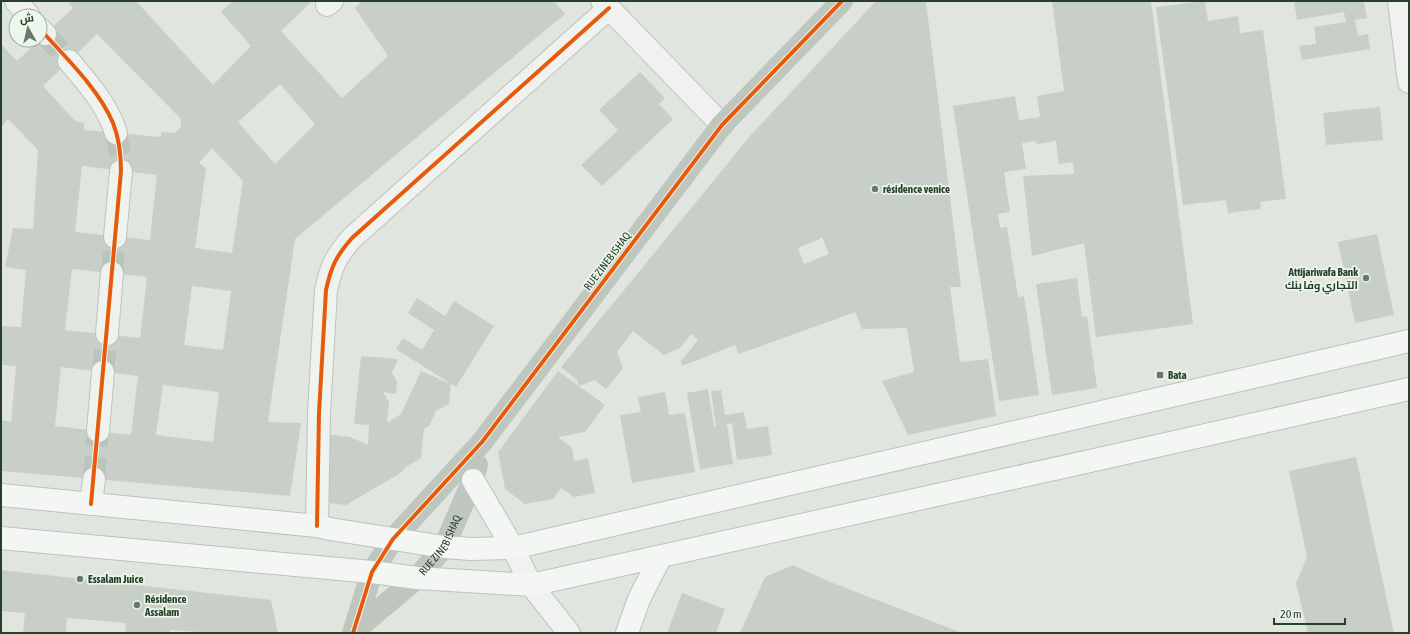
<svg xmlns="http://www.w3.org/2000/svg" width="1410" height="634" font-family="'Asap Condensed',Cairo,sans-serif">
  <rect width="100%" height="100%" fill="#e0e5e0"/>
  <path fill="#c8cec8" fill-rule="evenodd" d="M 67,1 L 136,1 L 213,85 L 251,46 L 221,12 L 233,1 L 312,1 L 281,31 L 342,98 L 388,56 L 355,8 L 362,1 L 554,1 L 565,14 L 295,239 L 268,422 L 301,423 L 290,496 L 1,471 L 1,420 L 11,422 L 16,366 L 1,365 L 1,326 L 21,327 L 26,270 L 5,267 L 13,228 L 33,229 L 38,150 L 8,119 L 1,128 L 1,44 L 17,61 L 73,8 ZM 97,34 L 181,119 L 181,127 L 175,133 L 161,132 L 161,137 L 84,130 L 84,123 L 75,121 L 43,86 ZM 280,84 L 315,124 L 275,164 L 238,122 ZM 212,148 L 243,181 L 232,253 L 195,248 L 206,168 L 199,163 ZM 82,166 L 157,175 L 150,240 L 75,232 ZM 72,269 L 147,277 L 140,338 L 65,330 ZM 192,286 L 231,291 L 223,350 L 184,345 ZM 61,367 L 138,376 L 131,435 L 55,426 ZM 163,385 L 219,392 L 213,442 L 156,435 Z
    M 876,1 L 926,1 L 961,287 L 950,287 L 960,362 L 988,359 L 996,416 L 908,435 L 882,381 L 914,372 L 907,328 L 862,329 L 855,312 L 739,354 L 735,345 L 682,366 L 681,361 L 698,340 L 691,334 L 680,348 L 664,355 L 633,331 L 617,352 L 623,368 L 606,389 L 595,380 L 579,386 L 577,380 L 561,367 L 751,135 ZM 822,237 L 829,254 L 804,264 L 798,248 L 820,239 Z
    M 1052,1 L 1151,1 L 1193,324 L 1096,337 L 1084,243 L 1032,256 L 1023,176 L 1074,174 L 1073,162 L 1059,164 L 1056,141 L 1037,144 L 1036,141 L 1022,143 L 1026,169 L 1004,172 L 1010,212 L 998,214 L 1000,228 L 1007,227 L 1018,297 L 1024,296 L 1039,395 L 999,401 L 953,106 L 1015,96 L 1019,120 L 1040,117 L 1037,96 L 1064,91 Z
    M 1205,1 L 1208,21 L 1238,16 L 1240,33 L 1263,30 L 1286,199 L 1260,202 L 1261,209 L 1228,213 L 1226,200 L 1183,205 L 1156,7 Z
    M 1294,1 L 1364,1 L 1367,18 L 1355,20 L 1358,36 L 1368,34 L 1370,49 L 1302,60 L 1299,46 L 1316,44 L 1314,27 L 1346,22 L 1344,12 L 1297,20 Z
    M 640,72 L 665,98 L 659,104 L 673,119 L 602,186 L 581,165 L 618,130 L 599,110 Z
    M 1380,107 L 1383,140 L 1326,145 L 1323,113 Z
    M 1377,234 L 1394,315 L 1355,323 L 1338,242 Z
    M 1077,278 L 1082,317 L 1087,316 L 1097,388 L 1052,395 L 1036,284 Z
    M 417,298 L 445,316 L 454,301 L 494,326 L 456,387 L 396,349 L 403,338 L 422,350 L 434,330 L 408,313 Z
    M 361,356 L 398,359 L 392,373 L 397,382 L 396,394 L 383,392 L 389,402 L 387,423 L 401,414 L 421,371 L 451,384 L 449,404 L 436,411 L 429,426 L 424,429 L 421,458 L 404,468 L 402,472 L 346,505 L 320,502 L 326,434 L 350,437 L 368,445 L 369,425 L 354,424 Z
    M 558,371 L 605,405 L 585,432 L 558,437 L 572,448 L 574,461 L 588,459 L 595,493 L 574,497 L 561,488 L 553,499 L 525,504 L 505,489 L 498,452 Z
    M 708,389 L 714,426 L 716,426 L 711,391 L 721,390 L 725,415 L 744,412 L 747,429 L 768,426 L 772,455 L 737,460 L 732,423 L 727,424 L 733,464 L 700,469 L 687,393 Z
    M 665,392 L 669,415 L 685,413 L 695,472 L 632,483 L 620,415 L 641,412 L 638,397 Z
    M 1356,457 L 1394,633 L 1308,633 L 1296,583 L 1307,557 L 1289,471 Z
    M 793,565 L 828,581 L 962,633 L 740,633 L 765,577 Z
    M 1,570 L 271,600 L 278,633 L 215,633 L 170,630 L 170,633 L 125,633 L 126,623 L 67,618 L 66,633 L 23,633 L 25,613 L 1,611 Z
    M 682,593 L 725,609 L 716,633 L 667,633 Z"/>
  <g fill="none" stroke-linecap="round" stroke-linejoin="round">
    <path stroke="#bbc4bb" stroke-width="22" stroke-dasharray="22 11" stroke-linecap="butt" d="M 45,34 L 69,61
      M 116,133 L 121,158 L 121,171
      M 112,273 L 115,237
      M 103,372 L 107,334
      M 94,479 L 98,431"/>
    <g stroke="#bec3be" stroke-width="24">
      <path id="street" d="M 16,1 L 29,16
        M 602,1 L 722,125
        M 1399,1 L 1409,82
        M 327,5 L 332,1
        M 40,29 L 45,34
        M 69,61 C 88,84 107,104 116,133
        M 115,237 L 121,171
        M 107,334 L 112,273
        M 98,431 L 103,372
        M 91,504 L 94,479
        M 317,526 L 319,413 L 326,290 C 331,267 336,256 352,238 L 609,8
        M 513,548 L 531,585 L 569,633"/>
    </g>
    <g stroke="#bbc3bc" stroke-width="24">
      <path id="primary" d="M 473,480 L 513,548
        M 1,495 L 317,526 L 330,529 L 444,547 L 471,549 L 513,548 L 1409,341
        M 1,538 L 372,572 L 417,578 L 531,585 L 1117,455 L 1409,389
        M 627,633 L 639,599 L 661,556"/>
    </g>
    <use href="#street" stroke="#eff2ef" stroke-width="22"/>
    <g stroke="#bec6be" stroke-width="22">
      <path id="s1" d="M 354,631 L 417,578 L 444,547 L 473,480 L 477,465"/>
      <path d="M 353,633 L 372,572 L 393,539 L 482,442 L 722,125 L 842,1"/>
    </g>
    <use href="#primary" stroke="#f4f6f4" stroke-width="22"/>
    <g stroke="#edf6ed" stroke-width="6">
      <path id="cycleway" d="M 40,29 C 64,56 99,89 113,123 C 119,138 121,154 121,171 L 91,504
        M 317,526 L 319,413 L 326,290 C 331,267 336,256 352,238 L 609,8
        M 353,633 L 372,572 L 393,539 L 482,442 L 722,125 L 842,1"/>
    </g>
    <use href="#cycleway" stroke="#e8590c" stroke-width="4"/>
  </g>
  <g fill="#667a68" stroke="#edf6ed" stroke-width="1.5">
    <circle cx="875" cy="189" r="4"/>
    <circle cx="1366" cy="278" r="4"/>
    <rect x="1156" y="371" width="8" height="8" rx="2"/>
    <circle cx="80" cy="579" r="4"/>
    <circle cx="137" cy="605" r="4"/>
  </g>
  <g text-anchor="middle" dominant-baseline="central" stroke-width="3.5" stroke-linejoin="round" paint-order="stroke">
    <g font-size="11" font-weight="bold" fill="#254027" stroke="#edf6ed" text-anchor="start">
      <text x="883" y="189">résidence venice</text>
      <text x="1358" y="272" text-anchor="end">Attijariwafa Bank<tspan x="1358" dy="13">التجاري وفا بنك</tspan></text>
      <text x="1168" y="375">Bata</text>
      <text x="88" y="579">Essalam Juice</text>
      <text x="145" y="599">Résidence<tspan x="145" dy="13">Assalam</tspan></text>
    </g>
    <g font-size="11" fill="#254027" stroke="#edf6ed">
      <text transform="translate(607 261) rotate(-53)">RUE ZINEB ISHAQ</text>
      <text stroke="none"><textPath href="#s1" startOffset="123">RUE ZINEB ISHAQ</textPath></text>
    </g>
  </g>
  <rect width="1410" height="634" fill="none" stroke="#254027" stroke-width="4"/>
  <g transform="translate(28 28) rotate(352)"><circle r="19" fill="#edf6ed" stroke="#9dad9e"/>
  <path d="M0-3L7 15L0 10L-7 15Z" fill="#667a68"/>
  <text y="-6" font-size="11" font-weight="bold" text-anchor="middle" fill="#254027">ش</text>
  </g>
  <path d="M1274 618v6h71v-6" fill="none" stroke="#254027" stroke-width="2"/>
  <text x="1280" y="618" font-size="12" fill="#254027" stroke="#edf6ed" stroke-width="3" paint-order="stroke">20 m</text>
</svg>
